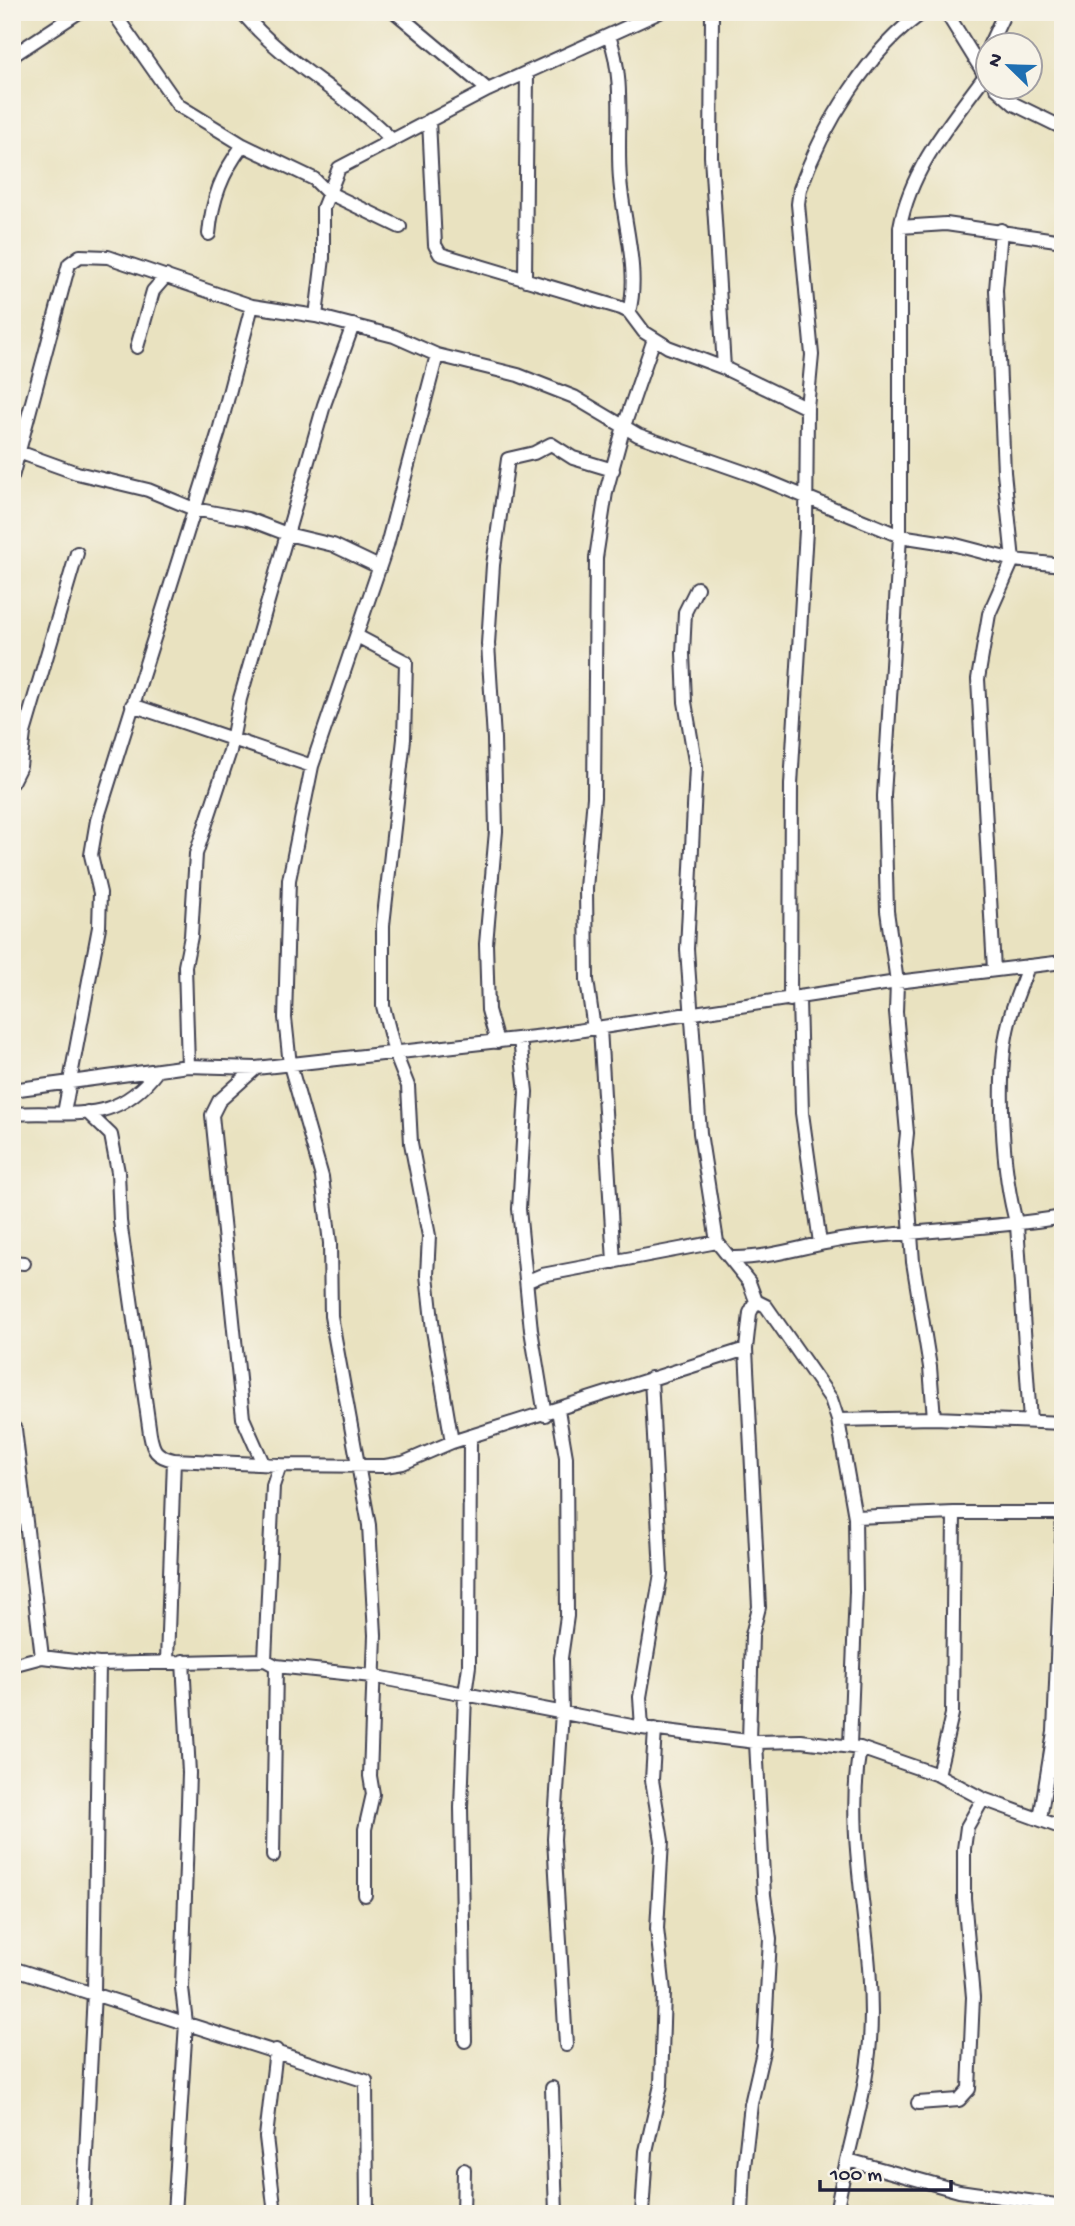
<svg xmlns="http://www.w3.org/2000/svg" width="1075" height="2226" font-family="'Gochi Hand',sans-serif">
  <rect width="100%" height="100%" fill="#f7f3e8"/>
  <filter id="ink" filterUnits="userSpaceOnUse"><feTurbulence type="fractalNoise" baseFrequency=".0143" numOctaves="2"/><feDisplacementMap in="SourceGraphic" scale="14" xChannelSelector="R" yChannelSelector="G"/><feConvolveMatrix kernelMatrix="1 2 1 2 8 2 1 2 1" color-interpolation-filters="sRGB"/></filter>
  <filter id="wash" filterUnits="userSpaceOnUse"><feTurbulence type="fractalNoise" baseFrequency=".00686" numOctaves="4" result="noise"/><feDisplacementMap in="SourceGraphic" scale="28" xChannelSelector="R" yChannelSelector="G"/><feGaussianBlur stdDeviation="1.57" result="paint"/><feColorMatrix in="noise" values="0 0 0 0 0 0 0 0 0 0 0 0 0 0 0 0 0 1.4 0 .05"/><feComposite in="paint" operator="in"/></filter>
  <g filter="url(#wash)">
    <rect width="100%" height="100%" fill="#e9e2c0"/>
  </g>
  <g filter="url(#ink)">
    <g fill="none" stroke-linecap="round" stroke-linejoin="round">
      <g stroke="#403f4f" stroke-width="16">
        <path id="minor" d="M 113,12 L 178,105 L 243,145 L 314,179 L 327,192 L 400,227
          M 242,12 C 283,63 346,93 392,140
          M 395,12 L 488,90
          M 712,12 L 711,156 L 724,368
          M 946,12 L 988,80
          M 609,36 C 626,81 616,133 620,179 C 623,221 640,271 629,312
          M 989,46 L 1005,12
          M 12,56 L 79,12
          M 996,88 L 1014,104 L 1063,128
          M 429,120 L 435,245 L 440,254 L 621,308 L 629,312 L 644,332 L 668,347 L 724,368 L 807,408
          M 900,227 L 946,224 L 1063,241
          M 209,234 C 212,199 222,173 243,145
          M 525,280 L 527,73
          M 316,316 L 323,258 L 323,208 L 339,168 L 488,90 L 660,12
          M 137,347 L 153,291 L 166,276
          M 13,450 L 77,473 L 148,490 L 194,509 L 248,519 L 287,534 L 333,545 L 377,566
          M 12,477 L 69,264 L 80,256 L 108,257 L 252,306 L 316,316 L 394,336 L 437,355 L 518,375 L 574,397 L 638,435 L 755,476 L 900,536 L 952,544 L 1013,560 L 1063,565
          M 697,588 L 685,612 L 683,653 L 685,702 L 696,767 L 687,949 L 700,1133 L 717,1242 L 749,1282 L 756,1301 L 766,1306 L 831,1399 L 838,1420 L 855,1517 L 856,1591 L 850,1745
          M 357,636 L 406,662 L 404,739 L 383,925 L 383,1006 L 395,1053 L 408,1086 L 411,1143 L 429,1236 L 427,1275 L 433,1330 L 452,1442
          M 132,705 L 312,766
          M 12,782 L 20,766 L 24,733 L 77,553
          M 1028,966 C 1022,985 1013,1003 1009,1022 C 996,1073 1002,1175 1017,1225 L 1030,1421
          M 994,970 L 978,679 L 989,614 L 1013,560 L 1004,472 L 996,290 L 1001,230
          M 799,999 L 802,1113 L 820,1243
          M 790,1000 L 791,785 L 806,530 L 807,408 L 812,355 L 798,204 L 800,189 C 821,129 870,47 924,12
          M 600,1028 L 614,1262
          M 594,1029 L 587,980 L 586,888 L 594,797 L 596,558 L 606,492 L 624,426 L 654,339
          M 520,1039 L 526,1092 L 519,1209 L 531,1330 L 545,1415
          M 497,1042 L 488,1010 L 486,944 L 496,831 L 494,739 L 488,644 L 493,565 L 508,459 L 534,453 L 551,444 L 573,458 L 613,470
          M 188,1066 L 185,966 L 191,936 L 196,854 L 230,751 L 240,699 L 324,405 L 353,325
          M 256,1068 L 219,1101 L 212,1115 L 243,1418 L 262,1461
          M 12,1090 L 188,1066 L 256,1068 L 544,1036 L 897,982 L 1063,962
          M 87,1112 L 111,1135 L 118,1172 L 120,1221 L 150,1434 C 153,1451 156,1456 174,1460 L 280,1465 L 385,1466 L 403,1463 L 452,1442 L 746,1349
          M 64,1113 L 99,927 L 100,893 L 91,855 L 97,820 L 219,431 L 252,306
          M 12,1114 C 74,1110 114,1127 157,1071
          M 731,1258 C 771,1259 808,1244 848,1239 C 919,1230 992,1229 1063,1217
          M 12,1262 L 24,1263
          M 528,1281 L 542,1275 L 717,1242
          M 558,1410 L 566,1457 L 567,1616 L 561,1658 L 562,1712 L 554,1839 L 566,2045
          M 934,1418 L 930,1367 L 913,1262 L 905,1152 L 907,1133 L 896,1012 L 897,982 L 887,911 L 884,796 L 900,536 L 900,227 C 910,170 950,123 984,77
          M 838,1420 L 934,1418 L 1063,1423
          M 15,1429 L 42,1657
          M 470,1437 L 469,1666 L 465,1694 L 642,1728 L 756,1742 L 801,1741 L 860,1748 L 938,1775 L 983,1799 L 1063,1828
          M 855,1517 L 954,1513 L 1063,1513
          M 265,1660 L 273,1486 L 280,1465
          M 167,1661 L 174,1460
          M 12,1665 L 42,1657 L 99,1664 L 265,1660 L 276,1666 L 372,1676 L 465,1694 L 461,1808 L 465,2041
          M 642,1728 L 640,1697 L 661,1574 L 651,1378
          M 749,1741 L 752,1635 L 759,1607 L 746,1349 L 750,1313 L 756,1301
          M 938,1775 L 952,1714 L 954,1513
          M 1040,1819 L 1054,1732 L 1063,1513
          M 273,1856 L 276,1666
          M 365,1895 L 365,1829 L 373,1794 L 370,1776 L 375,1635 L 369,1525 L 331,1316 L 330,1243 L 322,1177 L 290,1065 L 285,1018 L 289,880 L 312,766 L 387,545 L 437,355
          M 12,1968 L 366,2081 L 367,2214
          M 552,2088 L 556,2214
          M 918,2103 L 959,2100 L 969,2089 L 973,1997 L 964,1898 L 964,1849 L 967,1827 L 983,1799
          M 848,2160 L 959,2191 L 1063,2206
          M 83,2214 L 94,1992 L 99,1664
          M 174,2214 L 186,2023 L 182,1988 L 189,1773 L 183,1661
          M 275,2214 L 266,2137 L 276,2050
          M 463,2214 L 464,2170
          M 642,2214 L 646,2151 L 661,2085 L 664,1992 L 657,1929 L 662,1841 L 652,1780 L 655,1729
          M 742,2214 L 744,2167 L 751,2104 L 764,2047 L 770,1939 L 764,1895 L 756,1742
          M 836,2214 C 845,2156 866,2099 870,2041 C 877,1943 843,1844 860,1748"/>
      </g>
      <use href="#minor" stroke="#fff" stroke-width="12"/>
    </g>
  </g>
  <rect width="1075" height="2226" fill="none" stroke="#f7f3e8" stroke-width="42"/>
  <g transform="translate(1009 66) rotate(293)"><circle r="33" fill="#f7f3e8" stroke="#a29fa3" stroke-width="2"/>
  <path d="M0-5L12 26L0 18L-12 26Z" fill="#1f6fb2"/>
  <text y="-10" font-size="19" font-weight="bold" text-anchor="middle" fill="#22223b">N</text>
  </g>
  <path d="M820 2180v10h131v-10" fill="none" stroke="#22223b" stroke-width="3.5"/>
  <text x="830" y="2180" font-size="21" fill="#22223b" stroke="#f7f3e8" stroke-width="5" paint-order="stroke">100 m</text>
</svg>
